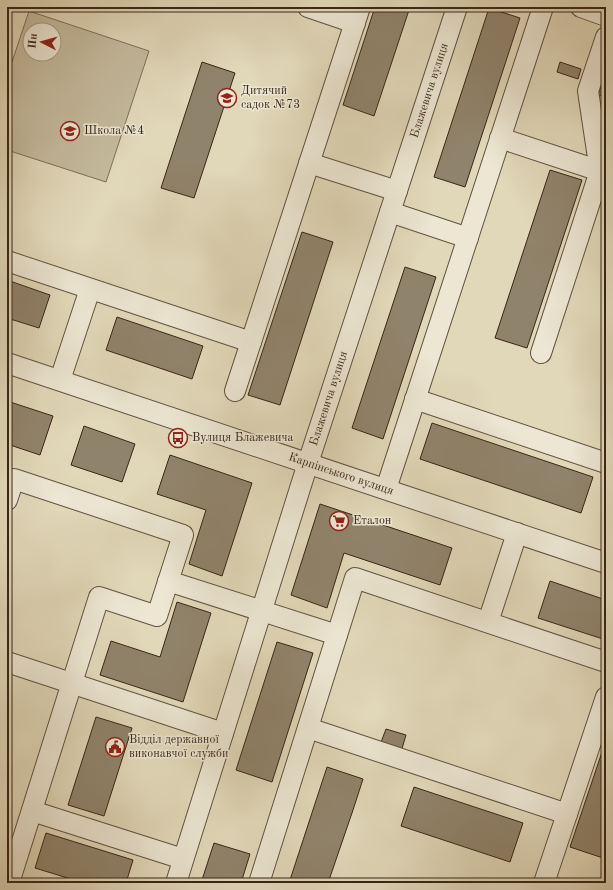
<svg xmlns="http://www.w3.org/2000/svg" width="613" height="890" font-family="'Old Standard TT',serif">
  <rect width="100%" height="100%" fill="#e1d8b9"/>
  <filter id="stains"><feTurbulence type="fractalNoise" baseFrequency=".005" numOctaves="4"/><feColorMatrix values="0 0 0 0 .2 0 0 0 0 .09 0 0 0 0 .02 0 0 0 .5 -.17"/></filter>
  <radialGradient id="worn" r=".72"><stop offset=".6" stop-color="#630" stop-opacity="0"/><stop offset="1" stop-color="#630" stop-opacity=".3"/></radialGradient>
  <path fill="#c4ba9d" stroke="#7e705a" fill-rule="evenodd" d="M 29,11 L 149,51 L 106,182 L 7,150 L 7,77 ZM 30,30 L 54,30 L 54,54 L 30,54 Z"/>
  <path fill="#90836b" stroke="#382617" d="M 375,7 L 410,7 L 374,116 L 343,105 Z
    M 489,8 L 520,18 L 465,187 L 434,177 Z
    M 202,62 L 235,73 L 194,198 L 161,188 Z
    M 560,62 L 581,69 L 578,79 L 557,72 Z
    M 606,70 L 606,97 L 598,95 Z
    M 550,170 L 582,180 L 527,348 L 495,338 Z
    M 302,232 L 333,242 L 280,405 L 248,395 Z
    M 405,267 L 436,277 L 383,439 L 352,428 Z
    M 7,280 L 50,295 L 39,328 L 7,318 Z
    M 117,317 L 203,346 L 192,379 L 106,350 Z
    M 7,401 L 53,416 L 40,455 L 7,444 Z
    M 432,423 L 593,477 L 581,513 L 420,459 Z
    M 84,426 L 135,444 L 122,482 L 71,465 Z
    M 170,455 L 252,483 L 222,576 L 189,564 L 206,510 L 157,494 Z
    M 320,504 L 452,548 L 440,585 L 344,553 L 327,608 L 291,595 Z
    M 550,581 L 606,600 L 606,640 L 538,618 Z
    M 177,602 L 211,613 L 183,702 L 100,675 L 111,641 L 160,657 Z
    M 277,642 L 313,653 L 272,782 L 236,770 Z
    M 96,717 L 132,728 L 104,816 L 68,805 Z
    M 386,729 L 406,735 L 401,752 L 380,745 Z
    M 603,749 L 606,750 L 606,859 L 570,847 Z
    M 327,767 L 363,779 L 353,810 L 328,883 L 289,883 Z
    M 414,787 L 523,823 L 510,862 L 401,826 Z
    M 46,833 L 133,860 L 126,883 L 84,883 L 35,868 Z
    M 214,843 L 250,854 L 241,883 L 201,883 Z
    M 559,878 L 575,883 L 557,883 Z"/>
  <g fill="none" stroke-linecap="round" stroke-linejoin="round">
    <g stroke="#625240" stroke-width="22">
      <g id="minor">
        <path d="M 308,7 L 355,23"/>
        <path d="M 581,7 L 606,16"/>
        <path d="M 500,138 L 606,173"/>
        <path d="M 309,163 L 397,191"/>
        <path d="M 390,212 L 468,238"/>
        <path d="M 7,261 L 251,342"/>
        <path d="M 541,353 L 600,171 L 588,91 L 606,37"/>
        <path id="s1" d="M 7,363 L 606,563"/>
        <path d="M 60,380 L 90,289"/>
        <path d="M 235,391 L 360,7"/>
        <path d="M 415,399 L 606,463"/>
        <path d="M 386,489 L 543,7"/>
        <path d="M 7,500 L 14,479 L 183,535 L 157,616 L 99,597 L 9,883"/>
        <path d="M 168,581 L 337,635"/>
        <path d="M 488,622 L 517,533"/>
        <path d="M 7,662 L 223,733"/>
        <path d="M 308,728 L 567,814"/>
        <path d="M 32,811 L 183,859"/>
        <path id="s2" d="M 176,883 L 308,463 L 457,7"/>
        <path d="M 259,883 L 355,578 L 606,662"/>
        <path d="M 544,883 L 606,697"/>
      </g>
    </g>
    <use href="#minor" stroke="#ece6d2" stroke-width="20"/>
  </g>
  <defs>
    <g id="school-ring" transform="scale(1)"><circle r="9.5" fill="#ece6d2" stroke="#8f2418" stroke-width="1.5"/><path d="M0-5L7-2L0 1L-7-2ZM-4 1L0 2.5L4 1V4Q0 6-4 4Z" fill="#8f2418"/></g>
    <g id="bus-ring" transform="scale(1)"><circle r="9.5" fill="#ece6d2" stroke="#8f2418" stroke-width="1.5"/><path d="M-5-6H5V4H4V6H2V4H-2V6H-4V4H-5ZM-3.5-4V0h7V-4ZM-3.5 1.2v1.5H-2V1.2ZM2 1.2v1.5H3.5V1.2Z" fill="#8f2418"/></g>
    <g id="supermarket-ring" transform="scale(1)"><circle r="9.5" fill="#ece6d2" stroke="#8f2418" stroke-width="1.5"/><path d="M-6-5.5h2.5l.6 2H6L4.5 2H-2.5L-4.4-4H-6ZM-1.5 3.2a1.3 1.3 0 1 0 .1 0ZM3 3.2a1.3 1.3 0 1 0 .1 0Z" fill="#8f2418"/></g>
    <g id="civic-ring" transform="scale(1)"><circle r="9.5" fill="#ece6d2" stroke="#8f2418" stroke-width="1.5"/><path d="M-.6-6.5H3V-4.5H.6V-3L4-1V1h2V6H-6V1h2V-1L-.6-3ZM-1.2 2.5V6h2.4V2.5Z" fill="#8f2418"/></g>
  </defs>
  <g fill-rule="evenodd">
    <use href="#school-ring" x="227" y="98"/>
    <use href="#school-ring" x="70" y="131"/>
    <use href="#bus-ring" x="178" y="438"/>
    <use href="#supermarket-ring" x="339" y="521"/>
    <use href="#civic-ring" x="115" y="747"/>
  </g>
  <g text-anchor="middle" dominant-baseline="central" stroke-width="3" stroke-linejoin="round" paint-order="stroke">
    <g font-size="12" fill="#382617" stroke="#ece6d2" text-anchor="start">
      <text x="241" y="91">Дитячий<tspan x="241" dy="14">садок №73</tspan></text>
      <text x="84" y="131">Школа №4</text>
      <text x="192" y="438">Вулиця Блажевича</text>
      <text x="353" y="521">Еталон</text>
      <text x="129" y="740">Відділ державної<tspan x="129" dy="14">виконавчої служби</tspan></text>
    </g>
    <g font-size="12" fill="#382617" stroke="#ece6d2">
      <text stroke="none"><textPath href="#s2" startOffset="832">Блажевича вулиця</textPath></text>
      <text stroke="none"><textPath href="#s2" startOffset="508">Блажевича вулиця</textPath></text>
      <text stroke="none"><textPath href="#s1" startOffset="352">Карпінського вулиця</textPath></text>
    </g>
  </g>
  <rect width="613" height="890" fill="none" stroke="#e1d8b9" stroke-width="24"/>
  <rect x="8" y="8" width="597" height="874" fill="none" stroke="#382617" stroke-width="2"/>
  <rect x="12" y="12" width="589" height="866" fill="none" stroke="#382617"/>
  <g transform="translate(42 42) rotate(276)"><circle r="19" fill="#ece6d2" stroke="#a49987"/>
  <path d="M0-3L7 15L0 10L-7 15Z" fill="#8f2418"/>
  <text y="-6" font-size="11" font-weight="bold" text-anchor="middle" fill="#382617">Пн</text>
  </g>
  <rect width="100%" height="100%" filter="url(#stains)"/>
  <rect width="100%" height="100%" fill="url(#worn)"/>
</svg>
